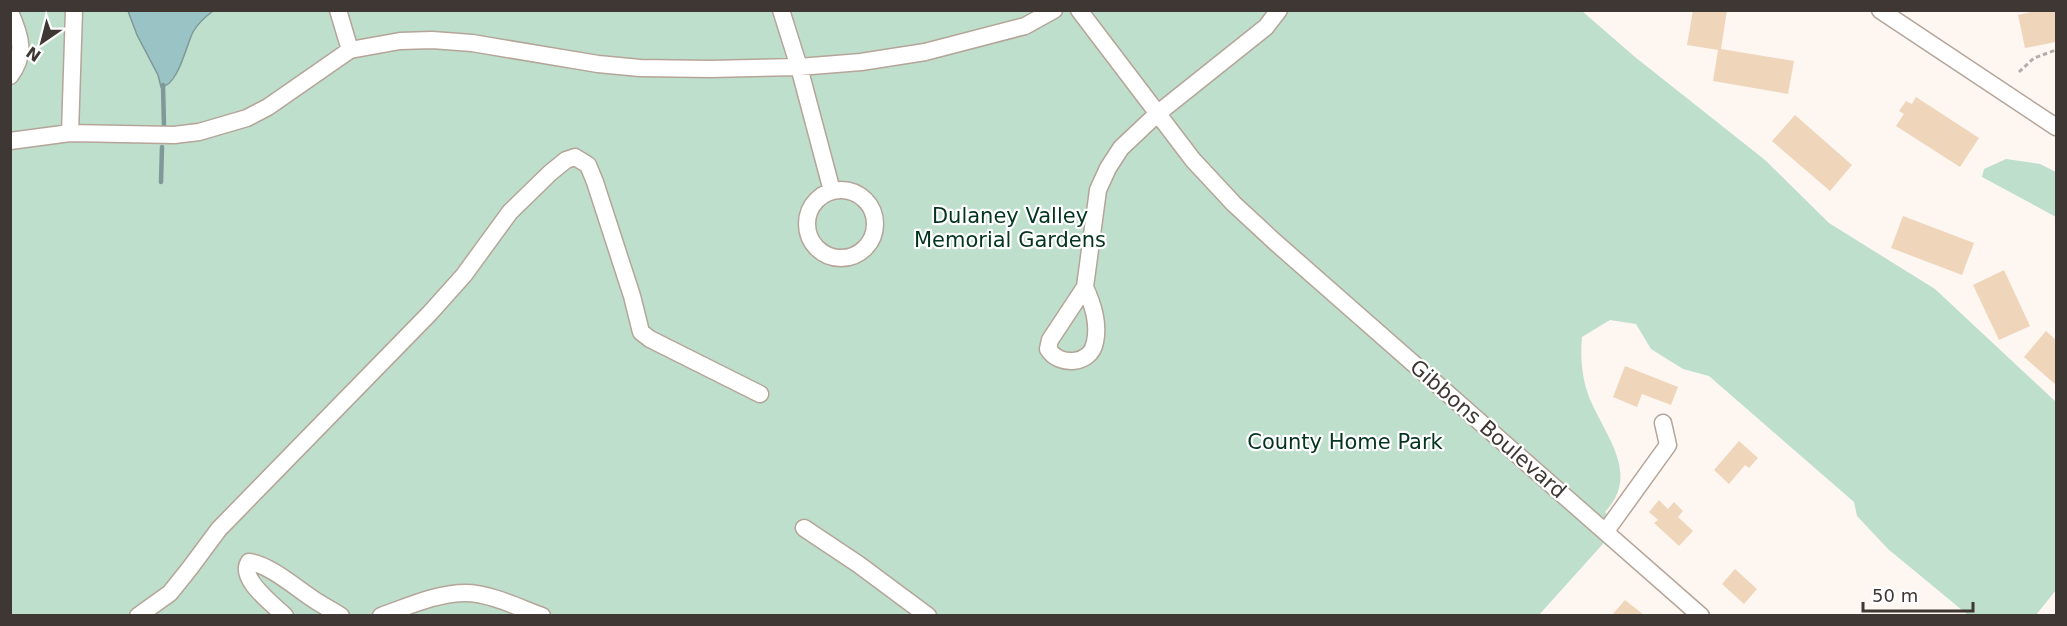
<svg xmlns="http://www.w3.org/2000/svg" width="2067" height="626" font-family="'DejaVu Sans',sans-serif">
  <rect width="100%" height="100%" fill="#fdf6f1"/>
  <path fill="#bfdfcd" d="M 10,11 L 1582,11 L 1635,57 L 1765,160 L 1829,223 L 1935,289 L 2056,402 L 2056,590 L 2036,615 L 1968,615 L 1888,549 L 1857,516 L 1854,502 L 1709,376 L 1683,369 L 1651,349 L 1636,324 L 1610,320 L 1582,337 C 1580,357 1582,378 1589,397 C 1605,436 1641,474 1605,512 L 1619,526 L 1539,615 L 11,615 Z
    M 2006,159 L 2040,164 L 2056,172 L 2056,217 L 1982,177 L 1984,169 Z"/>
  <path fill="#99c3c4" stroke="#7e9998" stroke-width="1.5" d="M 128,11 L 213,11 C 205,17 198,23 193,32 C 186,46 178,86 161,87 L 158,75 L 137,35 Z"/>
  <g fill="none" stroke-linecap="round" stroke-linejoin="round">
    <path stroke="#7e9998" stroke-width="4.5" d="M 163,85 L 164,127
      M 161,182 L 162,147"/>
  </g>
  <path fill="#efd6bb" d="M 1693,10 L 1727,10 L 1721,49 L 1794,61 L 1788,94 L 1713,81 L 1718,50 L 1687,45 Z
    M 2040,10 L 2056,10 L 2056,42 L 2025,48 L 2018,15 Z
    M 1916,97 L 1979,138 L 1960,167 L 1896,126 L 1904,114 L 1899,111 L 1906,101 L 1912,104 Z
    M 1795,115 L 1852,165 L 1830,191 L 1772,141 Z
    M 1903,216 L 1974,243 L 1962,275 L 1891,248 Z
    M 2004,270 L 2030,326 L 1999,340 L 1973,285 Z
    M 2046,331 L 2056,340 L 2056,385 L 2024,357 Z
    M 1625,366 L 1678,387 L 1671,405 L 1642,394 L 1637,407 L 1613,397 Z
    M 1739,441 L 1758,458 L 1749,468 L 1745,465 L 1729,484 L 1714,470 Z
    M 1659,500 L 1668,509 L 1674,502 L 1683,511 L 1678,517 L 1693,531 L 1679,546 L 1654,523 L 1658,520 L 1649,512 Z
    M 1735,569 L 1757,589 L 1744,604 L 1722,584 Z
    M 1625,600 L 1644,615 L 1612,615 Z"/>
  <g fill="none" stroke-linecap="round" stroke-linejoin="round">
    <g stroke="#b5a498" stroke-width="19">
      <path id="minor" d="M 338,10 L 350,50
        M 781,10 L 799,67 L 832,191
        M 1079,10 L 1193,160 L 1234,204 L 1275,242 L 1701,616
        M 1880,10 L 2056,127
        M 10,12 C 20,35 27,54 10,76
        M 70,133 L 74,10
        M 10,141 L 70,133 L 174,135 L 199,132 L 247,118 L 268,107 L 350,50 L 400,41 L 432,40 L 472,43 L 598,64 L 640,68 L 710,69 L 799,67 L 861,62 L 925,52 L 1025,26 L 1054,10
        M807 224a34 34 0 1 1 68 0a34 34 0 1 1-68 0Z
        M 1085,287 C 1093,305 1099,323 1095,342 C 1091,365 1059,367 1048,349 L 1050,340 L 1085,287 L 1098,190 L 1108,168 L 1121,148 L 1157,114 L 1266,27 L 1279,10
        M 804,528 L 858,564 L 928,616
        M 1606,531 L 1668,445 L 1663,423
        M 138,616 L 170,593 L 190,568 L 219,529 L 430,313 L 464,275 L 510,212 L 550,173 L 566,160 L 575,157 L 588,165 L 595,182 L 632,296 L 641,332 L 650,339 L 760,394
        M 285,616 C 274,605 238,579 249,562 C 271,565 297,589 316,601 C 324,606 333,611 341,616
        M 381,616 C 409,606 437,593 466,593 C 489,593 520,608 542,616"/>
    </g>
    <path stroke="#b4ada8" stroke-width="3" stroke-dasharray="4.5 3" stroke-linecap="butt" d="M 2019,72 L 2034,58 L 2056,50"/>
    <use href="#minor" stroke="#fff" stroke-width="16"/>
  </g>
  <g text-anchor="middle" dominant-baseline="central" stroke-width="4.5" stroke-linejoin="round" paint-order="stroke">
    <g font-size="21" fill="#043320" stroke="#fff">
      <text x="1010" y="216">Dulaney Valley<tspan x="1010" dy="24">Memorial Gardens</tspan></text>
      <text x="1345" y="442">County Home Park</text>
    </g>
    <g font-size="21" fill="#3e3733" stroke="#fff">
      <text transform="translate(1488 429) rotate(41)">Gibbons Boulevard</text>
    </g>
  </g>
  <rect width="2067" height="626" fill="none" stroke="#3e3733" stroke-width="24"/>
  <g transform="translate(42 42) rotate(215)" stroke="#ffffff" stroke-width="4.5" paint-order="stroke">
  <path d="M0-4.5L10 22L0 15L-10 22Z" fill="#3e3733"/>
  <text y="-9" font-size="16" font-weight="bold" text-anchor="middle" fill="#3e3733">N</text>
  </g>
  <path d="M1863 602v9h110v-9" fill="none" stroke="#3e3733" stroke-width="3"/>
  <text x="1872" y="602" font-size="18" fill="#3e3733" stroke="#ffffff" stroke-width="4.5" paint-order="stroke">50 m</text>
</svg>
